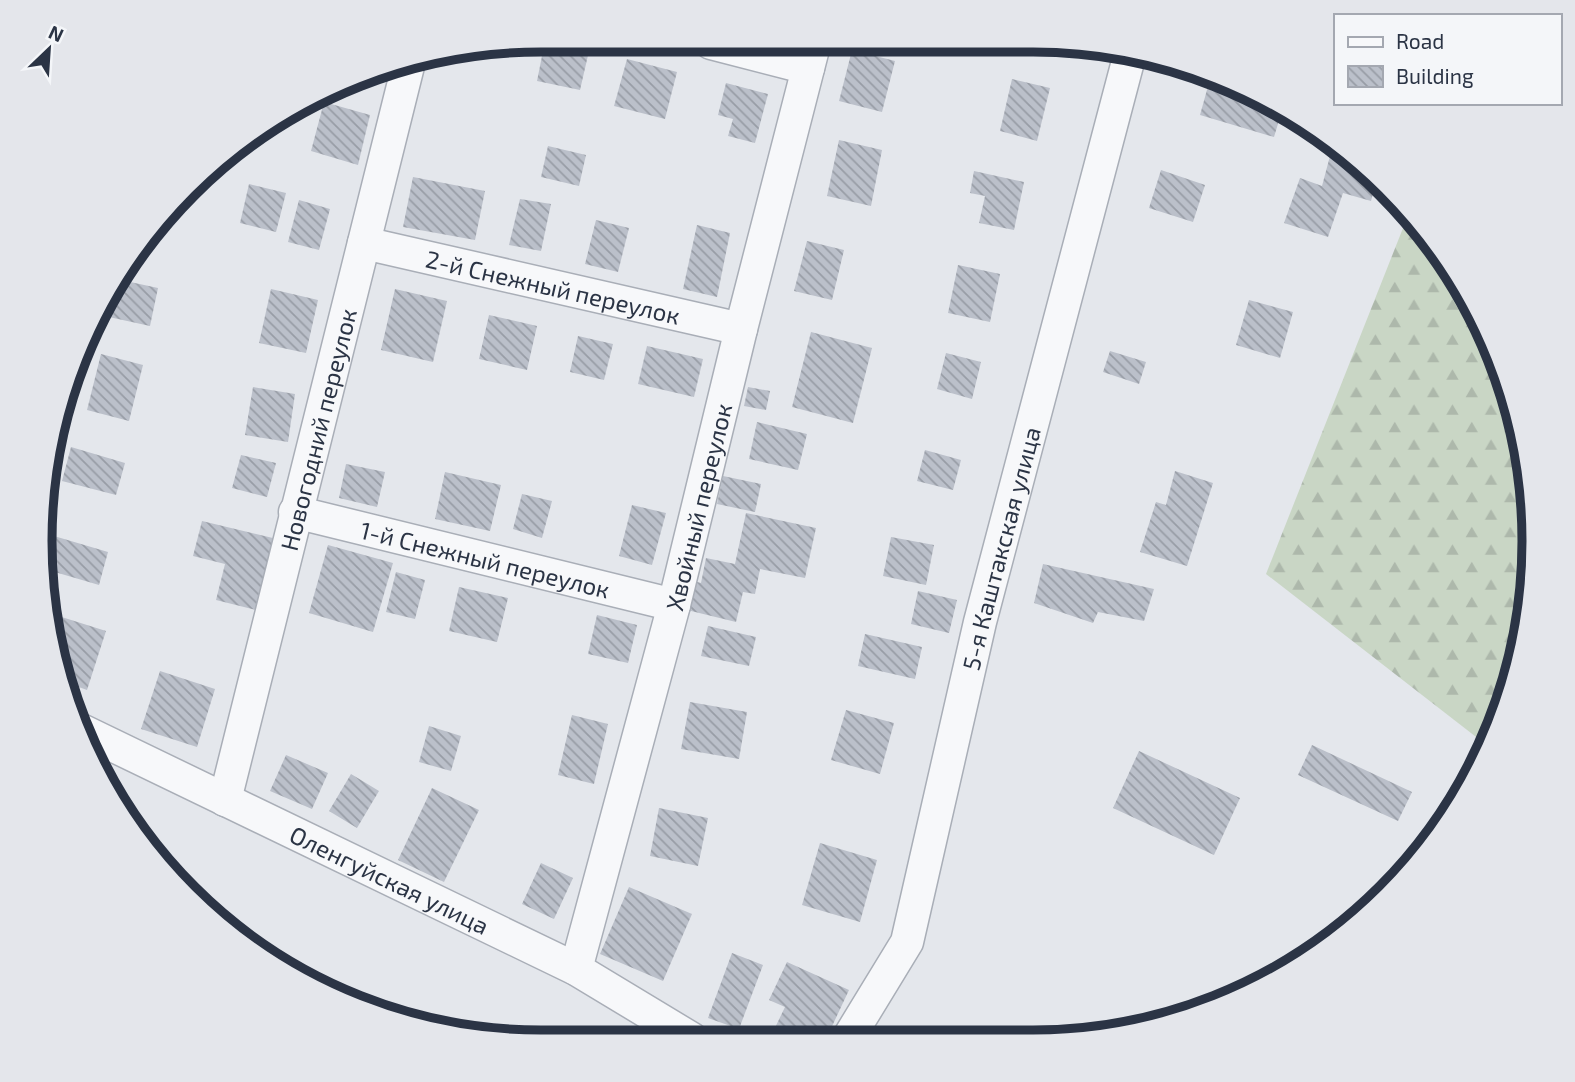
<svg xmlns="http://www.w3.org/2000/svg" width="1575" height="1082" font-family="'Exo 2',sans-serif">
  <defs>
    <pattern id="forest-firs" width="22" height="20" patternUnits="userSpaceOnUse" patternTransform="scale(1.75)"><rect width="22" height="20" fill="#c9d6c5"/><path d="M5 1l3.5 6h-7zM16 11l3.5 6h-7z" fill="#adb8ab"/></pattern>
    <pattern id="building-back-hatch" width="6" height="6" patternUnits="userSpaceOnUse" patternTransform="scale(1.75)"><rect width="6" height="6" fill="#bbc0ca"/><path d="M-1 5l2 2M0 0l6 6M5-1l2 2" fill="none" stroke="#989da6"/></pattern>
  </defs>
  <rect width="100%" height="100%" fill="#e4e7ec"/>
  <path fill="url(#forest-firs)" d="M 1409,213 L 1451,263 L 1497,350 L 1525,444 L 1535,541 L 1525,639 L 1496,733 L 1489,747 L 1266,574 Z"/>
  <path fill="url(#building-back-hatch)" d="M 545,41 L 589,51 L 580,90 L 537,81 Z
    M 487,47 L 484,58 L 457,52 L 457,51 Z
    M 852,50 L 895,61 L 882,112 L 839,101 Z
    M 627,59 L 677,72 L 665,119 L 614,106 Z
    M 374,74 L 372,87 L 353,84 L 368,77 Z
    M 1012,79 L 1050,88 L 1037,141 L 1000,131 Z
    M 1210,79 L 1283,107 L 1274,137 L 1200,115 Z
    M 726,83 L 768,94 L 755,143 L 728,136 L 733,119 L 718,115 Z
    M 324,102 L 370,115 L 358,165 L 311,151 Z
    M 839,140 L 882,150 L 871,206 L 827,196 Z
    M 548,146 L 586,155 L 579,186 L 541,177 Z
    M 1330,156 L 1358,164 L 1377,179 L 1371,201 L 1343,193 L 1328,237 L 1284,223 L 1300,178 L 1322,186 Z
    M 1161,170 L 1205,185 L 1193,222 L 1149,208 Z
    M 974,171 L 1024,182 L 1014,230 L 979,223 L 985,196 L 970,193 Z
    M 413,177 L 485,191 L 475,240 L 403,227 Z
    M 249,184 L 286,193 L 276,232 L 240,223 Z
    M 520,199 L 551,204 L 541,251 L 509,245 Z
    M 299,200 L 330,209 L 319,250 L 288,242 Z
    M 596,220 L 629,228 L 618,272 L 585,264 Z
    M 697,225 L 730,233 L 717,297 L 683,289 Z
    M 807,241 L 844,250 L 832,300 L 794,291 Z
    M 958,265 L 1000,274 L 990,322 L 948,313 Z
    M 121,280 L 158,288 L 150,326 L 109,317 L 115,290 Z
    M 271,289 L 318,300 L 306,353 L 259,343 Z
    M 395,289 L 447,301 L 433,362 L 381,350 Z
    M 1249,300 L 1293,312 L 1280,358 L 1236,345 Z
    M 489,315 L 537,326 L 527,370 L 479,359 Z
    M 811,332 L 872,348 L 853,423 L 792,407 Z
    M 578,336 L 613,344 L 604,380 L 570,372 Z
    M 647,346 L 703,359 L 694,397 L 638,384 Z
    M 1110,351 L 1146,362 L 1139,384 L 1103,372 Z
    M 946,353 L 981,362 L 972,399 L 937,389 Z
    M 101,354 L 143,365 L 129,421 L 87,410 Z
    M 253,387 L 295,394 L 288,442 L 245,435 Z
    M 748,387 L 770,391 L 766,410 L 744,406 Z
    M 757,422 L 807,434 L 798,470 L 749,459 Z
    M 71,447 L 125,463 L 116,495 L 62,481 Z
    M 925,450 L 961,460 L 953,490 L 917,481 Z
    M 241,455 L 276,463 L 267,497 L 232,488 Z
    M 346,464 L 385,472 L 377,507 L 339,498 Z
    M 1175,471 L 1213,483 L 1187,566 L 1140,552 L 1156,502 L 1166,505 Z
    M 445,472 L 501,485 L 490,531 L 435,519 Z
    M 723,476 L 761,484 L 755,512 L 717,504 Z
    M 522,494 L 552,501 L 542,538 L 513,529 Z
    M 632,505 L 666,513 L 652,565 L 619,556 Z
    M 746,513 L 816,528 L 805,578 L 760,569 L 755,594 L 743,592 L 736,622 L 687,610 L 694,581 L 701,583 L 706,558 L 735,564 Z
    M 202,521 L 277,539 L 260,611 L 216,600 L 225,564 L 193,556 Z
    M 54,536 L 108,552 L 99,585 L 48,570 L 47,562 Z
    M 891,537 L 934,545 L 926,585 L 883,576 Z
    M 328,545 L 393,563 L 373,632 L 309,613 Z
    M 1043,564 L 1154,589 L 1144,621 L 1098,612 L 1093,623 L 1034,603 Z
    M 396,572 L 425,580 L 415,619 L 386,612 Z
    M 459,587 L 508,598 L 497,642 L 449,631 Z
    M 918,591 L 957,600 L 949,633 L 911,624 Z
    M 49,613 L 106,631 L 87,690 L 65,682 L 50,638 Z
    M 597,615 L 637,625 L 628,663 L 588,654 Z
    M 708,626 L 756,637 L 749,666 L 701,656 Z
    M 865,634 L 922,647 L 915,679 L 858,666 Z
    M 160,671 L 215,689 L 197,747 L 141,729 Z
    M 690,702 L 747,712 L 739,759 L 681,749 Z
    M 846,710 L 894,723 L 880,774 L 831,760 Z
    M 572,715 L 608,724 L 594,784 L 558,775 Z
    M 429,726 L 461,736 L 451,771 L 419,762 Z
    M 1312,745 L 1412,792 L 1398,821 L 1298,775 Z
    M 1139,751 L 1240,798 L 1214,855 L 1113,808 Z
    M 286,755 L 328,773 L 312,809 L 270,791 Z
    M 351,774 L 379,791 L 357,828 L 329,811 Z
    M 432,788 L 479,810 L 444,882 L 398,860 Z
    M 659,808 L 708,818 L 698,866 L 650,856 Z
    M 820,843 L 877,860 L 860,922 L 802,905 Z
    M 541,863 L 573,878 L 554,919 L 522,904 Z
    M 629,887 L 692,914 L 663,981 L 600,954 Z
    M 732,953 L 763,965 L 739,1029 L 708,1018 Z
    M 787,962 L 849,990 L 827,1037 L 771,1036 L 785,1007 L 769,1000 Z"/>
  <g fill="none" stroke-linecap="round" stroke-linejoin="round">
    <g stroke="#a9aeb7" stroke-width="35">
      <g id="minor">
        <path d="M 711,43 L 808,68"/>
        <path id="s1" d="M 364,243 L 741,329"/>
        <path id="s2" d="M 295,512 L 674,605"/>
        <path id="s3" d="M 81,730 L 576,969 L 692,1039"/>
        <path id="s4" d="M 225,800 L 410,58"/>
        <path id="s5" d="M 576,969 L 674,605 L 741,329 L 814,45"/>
        <path id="s6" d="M 849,1037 L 907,942 L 980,622 L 1131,50"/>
      </g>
    </g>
    <use href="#minor" stroke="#f7f8fa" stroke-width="32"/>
  </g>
  <g text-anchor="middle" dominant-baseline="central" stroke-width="6" stroke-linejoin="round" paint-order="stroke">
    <g font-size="24" fill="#2b3445" stroke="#f4f6f9">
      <text stroke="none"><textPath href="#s1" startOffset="194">2-й Снежный переулок</textPath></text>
      <text stroke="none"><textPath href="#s4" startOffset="382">Новогодний переулок</textPath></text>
      <text stroke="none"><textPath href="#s5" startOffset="478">Хвойный переулок</textPath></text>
      <text stroke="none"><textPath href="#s6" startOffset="516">5-я Каштакская улица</textPath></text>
      <text stroke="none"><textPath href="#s2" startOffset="196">1-й Снежный переулок</textPath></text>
      <text stroke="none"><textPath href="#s3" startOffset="343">Оленгуйская улица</textPath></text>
    </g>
  </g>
  <path d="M0 0H1575V1082H0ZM541 52H1033A489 489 0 0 1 1522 541V541A489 489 0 0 1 1033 1030H541A489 489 0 0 1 52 541V541A489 489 0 0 1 541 52Z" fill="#e4e6eb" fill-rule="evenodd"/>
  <path fill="none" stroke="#2b3445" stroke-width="9" d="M541 52H1033A489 489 0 0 1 1522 541V541A489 489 0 0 1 1033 1030H541A489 489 0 0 1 52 541V541A489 489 0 0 1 541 52Z"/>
  <rect x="1334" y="14" width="228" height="91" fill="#f4f6f9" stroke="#a4a8b1" stroke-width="2"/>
  <rect x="1348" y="37" width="35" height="10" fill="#f7f8fa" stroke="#a4a8b1" stroke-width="2"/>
  <text x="1396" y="49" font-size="21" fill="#2b3445">Road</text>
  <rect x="1348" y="66" width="35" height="21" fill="url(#building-back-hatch)" stroke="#a4a8b1" stroke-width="2"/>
  <text x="1396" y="84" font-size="21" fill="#2b3445">Building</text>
  <g transform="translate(49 49) rotate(25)" stroke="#f4f6f9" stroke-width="5" paint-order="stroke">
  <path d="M0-5L12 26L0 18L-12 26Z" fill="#2b3445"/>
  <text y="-10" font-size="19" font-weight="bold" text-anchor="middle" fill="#2b3445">N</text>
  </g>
</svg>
